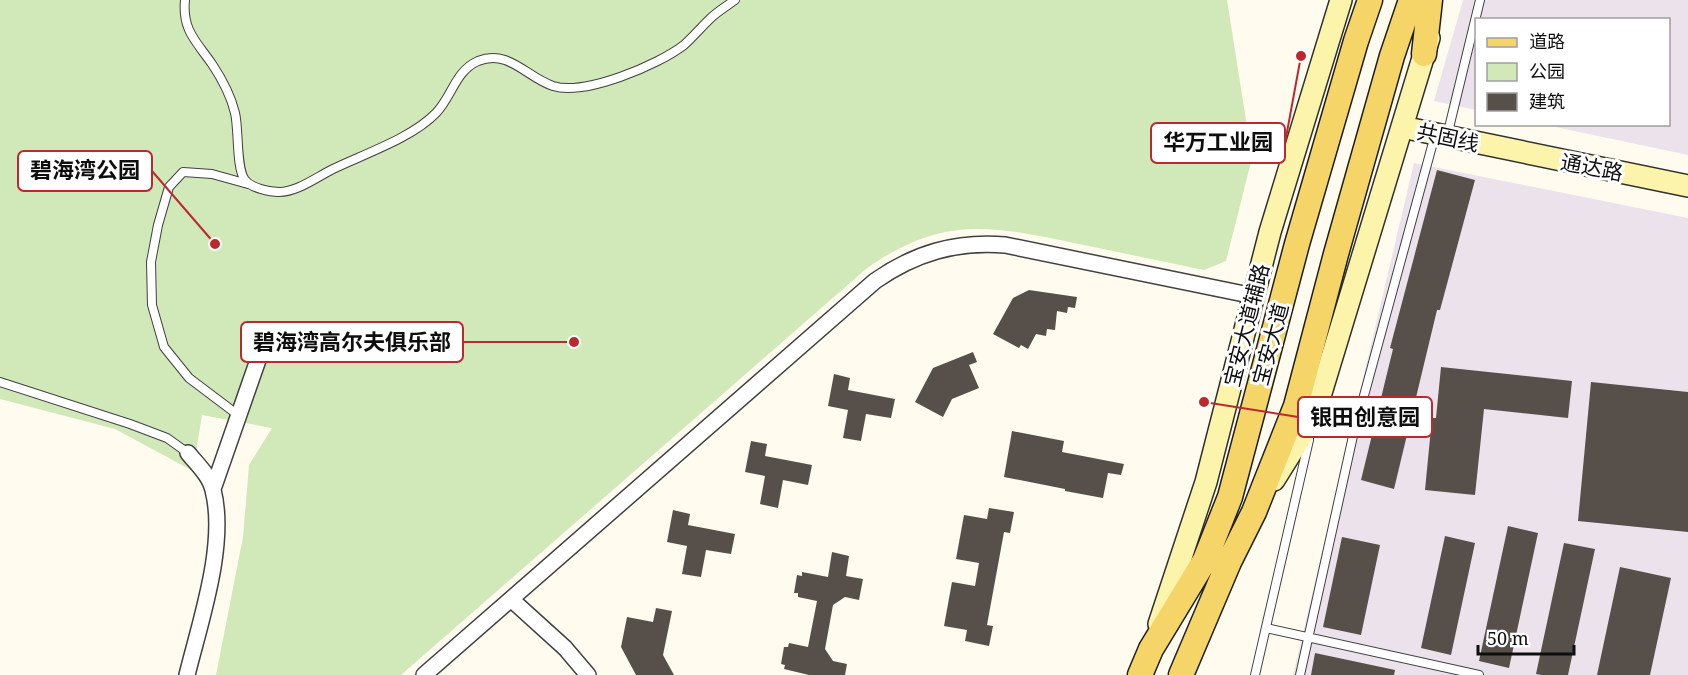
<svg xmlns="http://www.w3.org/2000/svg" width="1688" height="675" font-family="'Noto Serif','Noto Sans SC',serif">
  <rect width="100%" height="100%" fill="#fffcef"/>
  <path fill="#ebe2ec" d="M 1463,0 L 1688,0 L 1688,155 L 1546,125 L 1668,124 L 1668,20 L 1476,20 L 1476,110 L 1434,101 Z
    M 1414,163 L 1688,218 L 1688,675 L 1293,675 Z"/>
  <path fill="#d1e8b9" d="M 0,0 L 1227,0 L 1252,158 L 1226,261 L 1204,270 C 1162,261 1121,253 1079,244 C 993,226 943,214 866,269 L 401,675 L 216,675 L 243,537 L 249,465 L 272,428 L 202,415 L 193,471 L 115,429 L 0,399 Z"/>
  <path fill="#564f4a" d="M 1437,170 L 1475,180 L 1440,310 L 1437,310 L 1394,489 L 1361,480 L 1393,349 L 1390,348 Z
    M 1029,290 L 1077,297 L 1075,308 L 1068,307 L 1067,313 L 1057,311 L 1055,330 L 1047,329 L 1046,336 L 1036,334 L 1028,349 L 1021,345 L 1019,348 L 993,334 L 1013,298 Z
    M 973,352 L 977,362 L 969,365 L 979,388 L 952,399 L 943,417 L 915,402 L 933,368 Z
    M 1441,367 L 1572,381 L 1568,418 L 1484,409 L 1475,495 L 1425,490 L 1432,418 L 1436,418 Z
    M 834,374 L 850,378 L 848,390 L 895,399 L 891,418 L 866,414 L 861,441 L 843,438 L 848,410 L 828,406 Z
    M 1591,382 L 1688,392 L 1688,532 L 1578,521 Z
    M 1012,431 L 1064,441 L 1062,452 L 1124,464 L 1121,475 L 1108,473 L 1103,498 L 1065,491 L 1065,489 L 1004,477 Z
    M 751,441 L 767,444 L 765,456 L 812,465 L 808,485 L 783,480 L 778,508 L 760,504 L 765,476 L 745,472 Z
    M 989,508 L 1014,512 L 1010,533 L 1004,532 L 987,625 L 993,626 L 989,646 L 965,641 L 967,630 L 944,626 L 952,582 L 975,586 L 979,563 L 956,559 L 964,515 L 987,519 Z
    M 673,510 L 690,514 L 688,525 L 735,534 L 731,554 L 706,550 L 701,577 L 682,574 L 687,546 L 667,542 Z
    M 1508,526 L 1538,533 L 1509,668 L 1479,661 Z
    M 1445,536 L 1475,543 L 1451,655 L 1421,648 Z
    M 1342,537 L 1380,545 L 1361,635 L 1323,627 Z
    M 1564,543 L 1595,549 L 1568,675 L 1542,675 L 1536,674 Z
    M 832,552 L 849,556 L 846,576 L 863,579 L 859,600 L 845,597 L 833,605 L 825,649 L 833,661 L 847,664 L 845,675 L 809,675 L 784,669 L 785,665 L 781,664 L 784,647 L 788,647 L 789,643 L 808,647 L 817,601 L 798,597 L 798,593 L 794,593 L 797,575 L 802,576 L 802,572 L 828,577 Z
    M 1620,567 L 1671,578 L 1650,675 L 1597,675 Z
    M 656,608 L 672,611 L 663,655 L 674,675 L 636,675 L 621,647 L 627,617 L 653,622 Z
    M 1315,653 L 1395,670 L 1394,675 L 1311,675 Z"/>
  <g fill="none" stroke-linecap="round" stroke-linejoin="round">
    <g stroke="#414141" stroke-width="10">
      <path id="lane" d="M 185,0 C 182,30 196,41 212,64 C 222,79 231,96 235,113 C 239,129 236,169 245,180 C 251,188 270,192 279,192 C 297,192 317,177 333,169 C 364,154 412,138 436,113 C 452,97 455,71 478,61 C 509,49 526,77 553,86 C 585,96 658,65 684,45 C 694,36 703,25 713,16 C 720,10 728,5 735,0
        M 1447,136 L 1480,0
        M 0,382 L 130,424 L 167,438 L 188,453
        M 238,415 L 189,378 L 164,347 L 152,305 L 151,262 L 158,225 L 169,187 L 183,172 L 212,174 L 248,184
        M 1266,628 L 1479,675
        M 1255,675 L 1309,440
        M 1300,675 L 1353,436 L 1435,135"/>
    </g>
    <g stroke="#414141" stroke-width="18">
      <path id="street" d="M 213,489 L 258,360
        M 512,600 L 565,648 L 588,675
        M 187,675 C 200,622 227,544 213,490 C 210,476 197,464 188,453
        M 424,675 L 875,281 C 915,253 956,241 1005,245 L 1254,296"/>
    </g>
    <g stroke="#303030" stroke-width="24">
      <path id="secondary" d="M 1402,127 L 1688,186
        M 1274,480 L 1314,416 L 1429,38
        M 1159,624 L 1206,482 L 1270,232 L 1341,0"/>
    </g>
    <g stroke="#1f1f1f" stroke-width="27">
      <path id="primary" d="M 1424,54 L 1430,0
        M 1140,675 L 1151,649 L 1205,560 L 1230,497 L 1297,244 L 1356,41 L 1370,0
        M 1181,675 L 1229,562 L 1254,512 L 1296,406 L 1336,254 L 1392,56 L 1411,0"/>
    </g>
    <use href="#lane" stroke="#fff" stroke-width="8"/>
    <use href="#street" stroke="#fff" stroke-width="15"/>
    <use href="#secondary" stroke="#fdf4ab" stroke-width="21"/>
    <use href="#primary" stroke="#f5d468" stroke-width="24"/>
  </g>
  <g text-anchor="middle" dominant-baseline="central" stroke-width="6" stroke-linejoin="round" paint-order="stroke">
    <g font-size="21" fill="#0e0e0e" stroke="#fff">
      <text transform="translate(1448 137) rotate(12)">共固线</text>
      <text transform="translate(1592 167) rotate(11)">通达路</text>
      <text transform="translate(1246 325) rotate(-76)">宝安大道辅路</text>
      <text transform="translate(1270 344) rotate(-75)">宝安大道</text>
    </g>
  </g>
  <path fill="none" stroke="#bb292f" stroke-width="2" d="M1301 56L1285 143M215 244L152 171M574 342L463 342M1204 402L1298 417"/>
  <g fill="#bb292f" stroke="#fff" stroke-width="2">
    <circle cx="1301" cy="56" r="6"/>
    <circle cx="215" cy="244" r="6"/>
    <circle cx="574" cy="342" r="6"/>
    <circle cx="1204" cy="402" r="6"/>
  </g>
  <g fill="#fff" stroke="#bb292f" stroke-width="2">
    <rect x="1151" y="123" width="134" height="40" rx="6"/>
    <rect x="18" y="151" width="134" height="40" rx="6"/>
    <rect x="241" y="322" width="222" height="40" rx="6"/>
    <rect x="1298" y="397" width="134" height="40" rx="6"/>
  </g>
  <g font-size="22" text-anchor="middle" font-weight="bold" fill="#0e0e0e">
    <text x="1218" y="150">华万工业园</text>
    <text x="85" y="178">碧海湾公园</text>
    <text x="352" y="350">碧海湾高尔夫俱乐部</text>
    <text x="1365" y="425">银田创意园</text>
  </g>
  <rect x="1475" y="18" width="195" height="108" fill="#ffffff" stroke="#9f9f9f" stroke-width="1.5"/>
  <rect x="1487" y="38" width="30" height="9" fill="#f5d468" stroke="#9f9f9f" stroke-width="1.5"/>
  <text x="1529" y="48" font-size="18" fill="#0e0e0e">道路</text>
  <rect x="1487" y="63" width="30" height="18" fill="#d1e8b9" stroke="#9f9f9f" stroke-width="1.5"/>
  <text x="1529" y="78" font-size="18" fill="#0e0e0e">公园</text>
  <rect x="1487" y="93" width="30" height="18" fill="#564f4a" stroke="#9f9f9f" stroke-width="1.5"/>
  <text x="1529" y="108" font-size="18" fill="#0e0e0e">建筑</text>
  <path d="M1478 645v9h96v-9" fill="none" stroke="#0e0e0e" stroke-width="3"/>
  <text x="1487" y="645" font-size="18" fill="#0e0e0e" stroke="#ffffff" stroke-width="4.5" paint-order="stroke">50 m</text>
</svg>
